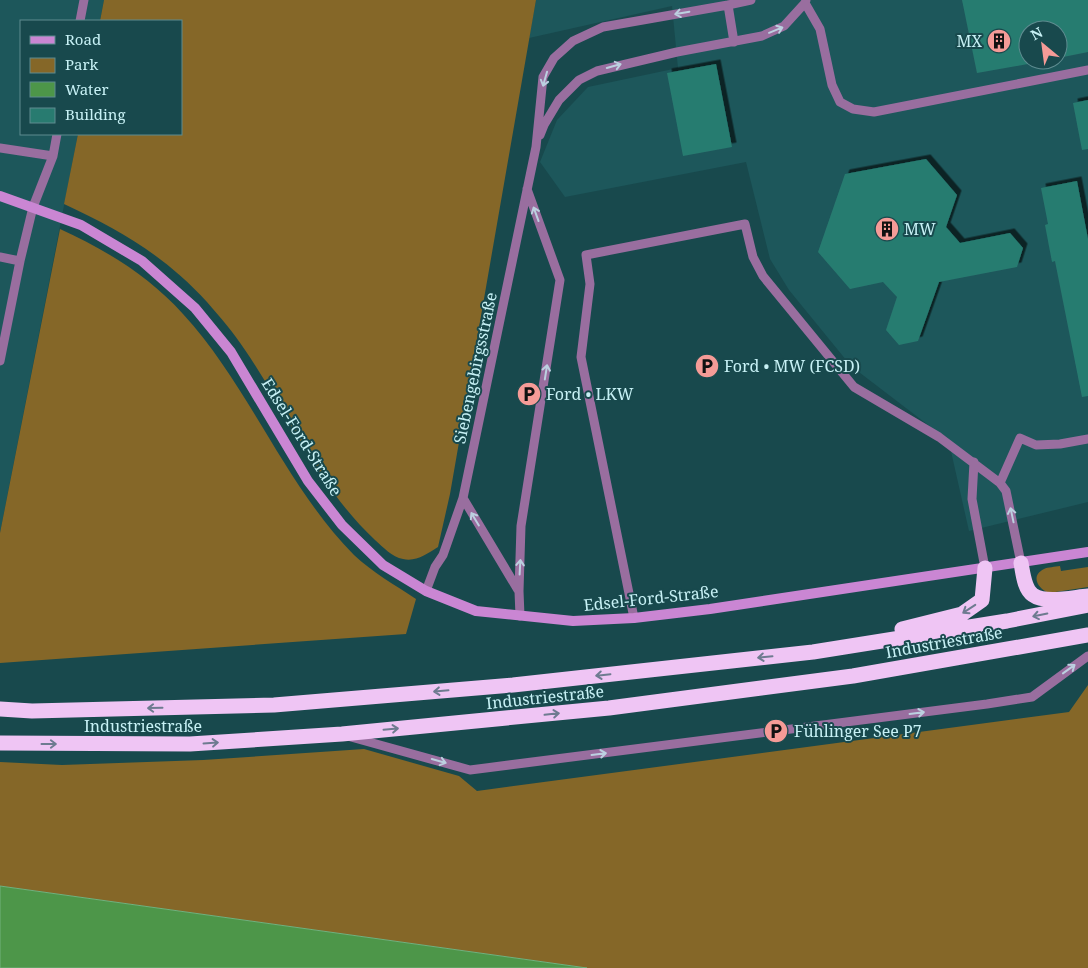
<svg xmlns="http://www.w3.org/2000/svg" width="1088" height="968" font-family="'Noto Serif',serif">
  <defs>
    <filter id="shadow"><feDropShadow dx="4.5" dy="-4.5" stdDeviation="0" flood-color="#0009"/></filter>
  </defs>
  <rect width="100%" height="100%" fill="#18494d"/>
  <path fill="#1d575b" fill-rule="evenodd" d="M 0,0 L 104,0 L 100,21 L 21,21 L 21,134 L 78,134 L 0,533 Z
    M 536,0 L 1088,0 L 1088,502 L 969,531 L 948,438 L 936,431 L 851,366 L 789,290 L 770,259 L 746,162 L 565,197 L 540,162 L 557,120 L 588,87 L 678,68 L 672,6 L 529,38 ZM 1028,30 L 1058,30 L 1058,60 L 1028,60 Z"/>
  <path fill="#856728" d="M 104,0 L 536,0 L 450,494 L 438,547 C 427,554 416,562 403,559 C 392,557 383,547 375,540 C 318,487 288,413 245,350 C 234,333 220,317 207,302 C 165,256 120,230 64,204 L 78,134 L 181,134 L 181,21 L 100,21 Z
    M 60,229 C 106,250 149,276 183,314 C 250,387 284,484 354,555 C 372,572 395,585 416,599 L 406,634 L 0,663 L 0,533 Z
    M 1060,566 L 1061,571 L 1088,567 L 1088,587 L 1049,593 C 1038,589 1030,576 1044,569 C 1048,567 1055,567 1060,566 Z
    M 1088,685 L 1088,968 L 587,968 L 0,886 L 0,762 L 62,765 L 203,760 L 364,749 L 459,776 L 477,791 L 1069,712 Z"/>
  <path fill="#4d9649" stroke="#72b17d" d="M 0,886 L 587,968 L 0,968 Z"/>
  <path fill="#287b70" filter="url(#shadow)" d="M 962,0 L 1088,0 L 1088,52 L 1058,58 L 1058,30 L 1028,30 L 1028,64 L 977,73 Z
    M 716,64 L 732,147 L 683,156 L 667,73 Z
    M 1088,100 L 1088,149 L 1082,150 L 1073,103 Z
    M 926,159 L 957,195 L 946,227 L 960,243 L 1010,233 L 1023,248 L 1017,267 L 939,282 L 918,341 L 899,345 L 886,330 L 897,297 L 883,282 L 850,289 L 818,252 L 845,174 Z
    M 1077,181 L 1088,239 L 1088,396 L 1082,397 L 1055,261 L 1052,262 L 1045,225 L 1048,224 L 1041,188 Z"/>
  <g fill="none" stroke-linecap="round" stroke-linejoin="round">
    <path stroke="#996e9f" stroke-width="9" d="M 805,3 L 820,29 L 832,85 L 840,102 L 853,109 L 874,112 L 1088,70
      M 728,5 L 751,0
      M 80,21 L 84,0
      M 540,135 L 544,125 L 559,100 L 579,80 L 597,71 L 677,52 L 762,36 L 784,26 L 805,3 L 806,0
      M 0,148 L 53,156
      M 0,257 L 20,261 L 33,207 L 53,156 L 57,134
      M 0,361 L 20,261
      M 974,462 L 972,499 L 985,568
      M 1000,483 L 1020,438 L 1036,445 L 1060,444 L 1088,439
      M 463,498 L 518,590
      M 426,591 L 435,567 L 443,555 L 463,498 L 536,147 L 543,77 L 554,58 L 573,41 L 603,27 L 728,5 L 734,42
      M 520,616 L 519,591 L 521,526 L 560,280 L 527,189
      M 634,618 L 581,357 L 590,284 L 586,255 L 745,224 L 753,257 L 763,276 L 854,387 L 939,437 L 1000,483 L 1006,491 L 1021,563
      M 351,737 L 470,770 L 987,704 L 1032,697 L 1088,656"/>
    <path stroke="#ca86d3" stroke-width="10" d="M 0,196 L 81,225 L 142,261 L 195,308 L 231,352 L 308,481 L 342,525 L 383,565 L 426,591 L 476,611 L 573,621 L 634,618 L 710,609 L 1088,552"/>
    <path stroke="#efc5f4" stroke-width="15" d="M 1021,563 C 1023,573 1024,589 1033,595 C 1045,604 1074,597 1088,596
      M 902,629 L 962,614 L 982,600 L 985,568
      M 0,709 L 32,711 L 274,705 L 513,685 L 813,652 L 1007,621 L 1088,605
      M 0,743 L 190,744 L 342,734 L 609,708 L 853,676 L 1088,635"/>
  </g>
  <defs><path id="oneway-shaft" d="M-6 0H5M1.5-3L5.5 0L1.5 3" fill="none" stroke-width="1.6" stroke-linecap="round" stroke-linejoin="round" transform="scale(1.25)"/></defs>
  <g stroke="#bcd0e0">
    <use href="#oneway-shaft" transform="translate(682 13) rotate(170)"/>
    <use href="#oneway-shaft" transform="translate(776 30) rotate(-22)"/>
    <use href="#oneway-shaft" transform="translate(614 66) rotate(-16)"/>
    <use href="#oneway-shaft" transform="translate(545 79) rotate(106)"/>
    <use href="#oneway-shaft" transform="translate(536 214) rotate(-110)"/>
    <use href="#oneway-shaft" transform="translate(546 372) rotate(-81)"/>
    <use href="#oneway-shaft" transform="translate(1012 515) rotate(-102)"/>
    <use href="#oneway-shaft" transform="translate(475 519) rotate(-121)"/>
    <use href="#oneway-shaft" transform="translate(520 567) rotate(-87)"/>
    <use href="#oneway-shaft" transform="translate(1069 669) rotate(-36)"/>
    <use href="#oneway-shaft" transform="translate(917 713) rotate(-7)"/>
    <use href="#oneway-shaft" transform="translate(599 754) rotate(-7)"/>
    <use href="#oneway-shaft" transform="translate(439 761) rotate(16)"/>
  </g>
  <g stroke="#6e7b90">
    <use href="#oneway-shaft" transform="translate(969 609) rotate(147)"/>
    <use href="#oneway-shaft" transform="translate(1040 615) rotate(168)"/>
    <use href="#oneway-shaft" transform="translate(765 657) rotate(174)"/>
    <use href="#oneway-shaft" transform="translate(603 675) rotate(174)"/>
    <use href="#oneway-shaft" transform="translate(441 691) rotate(175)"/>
    <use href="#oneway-shaft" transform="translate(155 708) rotate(179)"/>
    <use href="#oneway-shaft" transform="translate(552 714) rotate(-6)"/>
    <use href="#oneway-shaft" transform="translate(391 729) rotate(-5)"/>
    <use href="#oneway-shaft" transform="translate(211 743) rotate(-4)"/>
    <use href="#oneway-shaft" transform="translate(49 744)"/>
  </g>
  <defs>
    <g id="building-disc" transform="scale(1.25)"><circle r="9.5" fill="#f59b97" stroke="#18494d"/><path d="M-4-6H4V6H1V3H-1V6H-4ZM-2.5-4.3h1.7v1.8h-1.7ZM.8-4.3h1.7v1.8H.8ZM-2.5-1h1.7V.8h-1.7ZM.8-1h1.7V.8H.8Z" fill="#111"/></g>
    <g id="parking-disc" transform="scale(1.25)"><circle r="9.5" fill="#f59b97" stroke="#18494d"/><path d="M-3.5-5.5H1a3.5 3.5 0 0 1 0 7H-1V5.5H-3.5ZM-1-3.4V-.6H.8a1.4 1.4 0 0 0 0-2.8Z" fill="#111"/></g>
  </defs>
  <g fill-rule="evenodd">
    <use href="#building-disc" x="999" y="41"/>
    <use href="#building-disc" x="887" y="229"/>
    <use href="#parking-disc" x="707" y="366"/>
    <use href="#parking-disc" x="529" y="394"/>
    <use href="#parking-disc" x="776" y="731"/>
  </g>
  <g text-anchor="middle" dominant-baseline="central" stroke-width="4" stroke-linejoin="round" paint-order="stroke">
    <g font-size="16" fill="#c7f1f5" stroke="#18494d" text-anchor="start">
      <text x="982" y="41" text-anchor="end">MX</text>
      <text x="904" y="229">MW</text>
      <text x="724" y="366">Ford • MW (FCSD)</text>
      <text x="546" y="394">Ford • LKW</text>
      <text x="794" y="731">Fühlinger See P7</text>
    </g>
    <g font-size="16" fill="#c7f1f5" stroke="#18494d">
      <text transform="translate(475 368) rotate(-78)">Siebengebirgsstraße</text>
      <text transform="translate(302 437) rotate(58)">Edsel-Ford-Straße</text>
      <text transform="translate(651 598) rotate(-6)">Edsel-Ford-Straße</text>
      <text transform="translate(944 642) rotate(-10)">Industriestraße</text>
      <text transform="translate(545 697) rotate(-6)">Industriestraße</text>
      <text x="143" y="726">Industriestraße</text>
    </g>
  </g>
  <rect x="20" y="20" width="162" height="115" fill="#18494d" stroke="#5e8c90"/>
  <rect x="30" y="36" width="25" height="8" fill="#ca86d3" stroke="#5e8c90"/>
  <text x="65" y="45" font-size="15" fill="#c7f1f5">Road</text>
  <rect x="30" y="58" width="25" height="15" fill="#856728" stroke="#5e8c90"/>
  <text x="65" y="70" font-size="15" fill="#c7f1f5">Park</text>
  <rect x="30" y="82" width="25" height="15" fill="#4d9649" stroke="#5e8c90"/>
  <text x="65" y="95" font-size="15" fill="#c7f1f5">Water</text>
  <rect x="30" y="108" width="25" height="15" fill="#287b70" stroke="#5e8c90"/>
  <text x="65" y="120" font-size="15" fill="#c7f1f5">Building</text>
  <g transform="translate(1043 45) rotate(331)"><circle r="24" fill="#18494d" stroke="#5e8c90"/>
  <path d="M0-4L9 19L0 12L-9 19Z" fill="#f59b97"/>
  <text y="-8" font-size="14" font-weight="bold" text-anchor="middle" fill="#c7f1f5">N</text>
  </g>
</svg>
